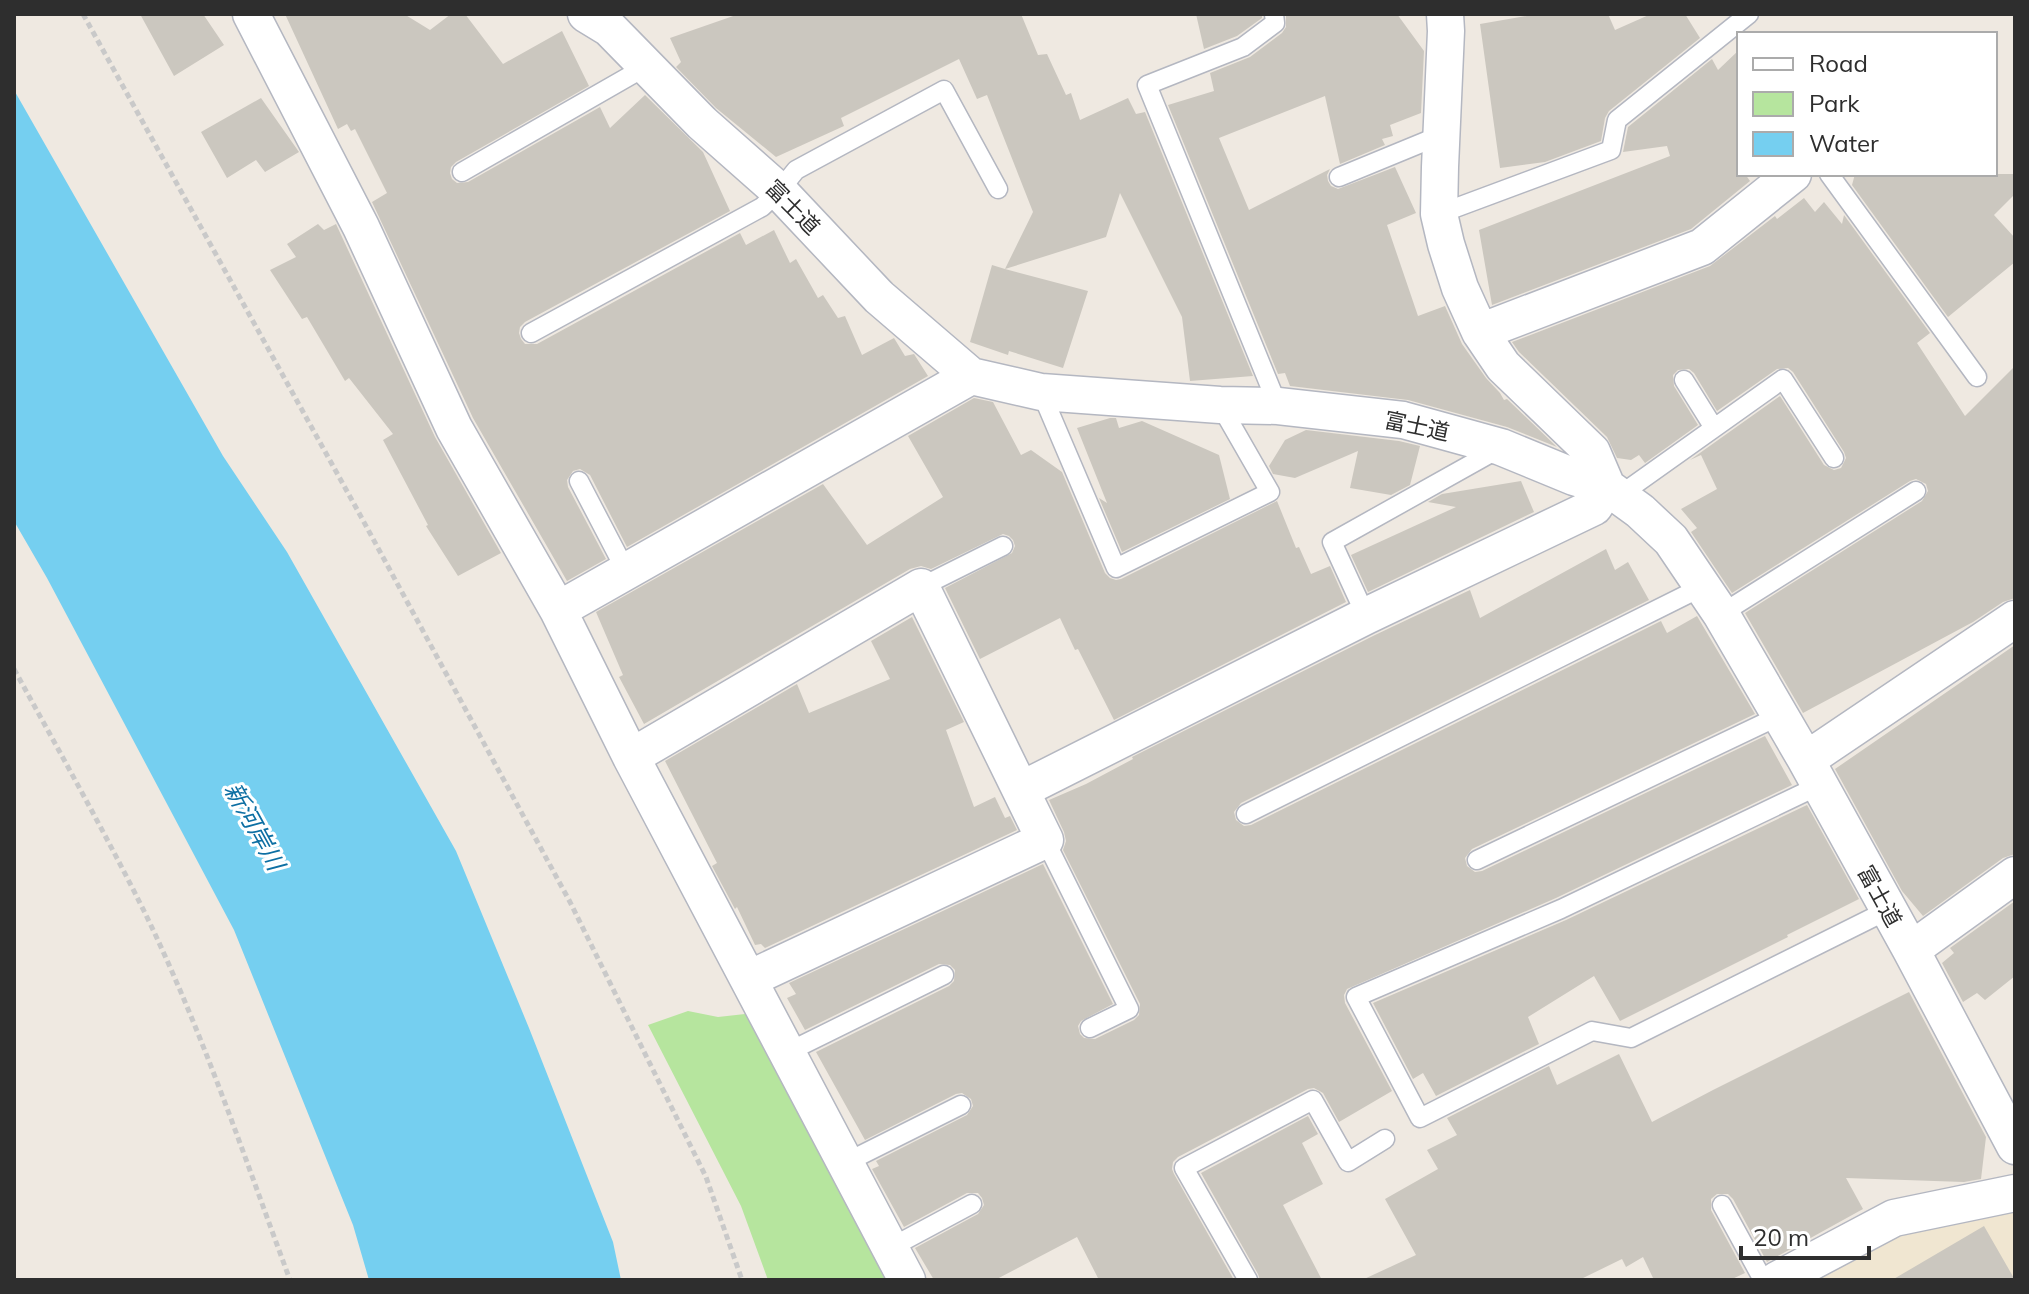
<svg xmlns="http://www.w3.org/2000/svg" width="2029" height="1294" font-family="Mulish,'Noto Sans JP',sans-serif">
  <rect width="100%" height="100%" fill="#efe9e1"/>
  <path fill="#f0e6d1" d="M 2015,1211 L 2015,1280 L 1813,1280 L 1892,1237 L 1922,1226 Z"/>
  <path fill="#b6e59e" d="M 688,1011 L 718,1017 L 754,1013 L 886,1280 L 768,1280 L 741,1206 L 648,1025 Z"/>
  <path fill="#75cff0" d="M 14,90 L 223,456 L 287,552 L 456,851 L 529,1028 L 613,1242 L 621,1280 L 369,1280 L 353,1225 L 234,930 L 47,578 L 14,521 Z"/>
  <path fill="#cbc7bf" d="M 140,14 L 203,14 L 224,45 L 174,76 Z
    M 285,14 L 404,14 L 430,30 L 451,14 L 465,14 L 503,64 L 562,31 L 589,86 L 456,162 L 451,167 L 450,173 L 452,179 L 457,183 L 468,182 L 600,107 L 610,128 L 645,95 L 703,152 L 730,211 L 525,322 L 520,327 L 519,333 L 521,339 L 525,344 L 537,344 L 740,233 L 746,245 L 774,230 L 790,263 L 796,259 L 818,298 L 823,295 L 838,318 L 845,316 L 862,355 L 894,338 L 905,356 L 914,354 L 928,376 L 627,547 L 590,475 L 580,469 L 573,471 L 567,480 L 568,487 L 606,559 L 567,581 L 473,418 L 372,202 L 387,193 L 355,129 L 351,131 L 347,124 L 338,129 Z
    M 739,14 L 1021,14 L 1038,55 L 1047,54 L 1066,95 L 1071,93 L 1080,120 L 1128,98 L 1136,114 L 1145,112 L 1253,376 L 1190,381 L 1182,317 L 1120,193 L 1106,237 L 1005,269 L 1088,291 L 1063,368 L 1009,351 L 1008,355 L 970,342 L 992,265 L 1005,269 L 1033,212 L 987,95 L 977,99 L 959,59 L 841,118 L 844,126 L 776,157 L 716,108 L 676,67 L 681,62 L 670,38 Z
    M 1196,14 L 1262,14 L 1262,18 L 1237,36 L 1204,49 Z
    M 1286,14 L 1397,14 L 1424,51 L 1421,113 L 1390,125 L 1393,136 L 1382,139 L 1385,145 L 1340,164 L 1325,96 L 1219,138 L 1249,210 L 1330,169 L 1327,175 L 1328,181 L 1331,186 L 1338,189 L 1395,167 L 1416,213 L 1387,225 L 1418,316 L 1445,306 L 1462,344 L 1486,378 L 1500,393 L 1504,400 L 1507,399 L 1557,447 L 1507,427 L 1408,400 L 1290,386 L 1285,373 L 1278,374 L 1168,105 L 1214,91 L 1210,73 L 1250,57 L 1282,33 L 1286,27 Z
    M 1538,14 L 1608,14 L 1615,30 L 1651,14 L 1685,14 L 1700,38 L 1609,111 L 1605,118 L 1601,141 L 1545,162 L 1500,168 L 1480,24 Z
    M 1739,50 L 1739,174 L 1745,174 L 1750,181 L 1691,229 L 1492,305 L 1479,230 L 1670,156 L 1667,146 L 1623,152 L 1628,127 L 1712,59 L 1718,70 Z
    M 261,98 L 299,152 L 265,172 L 256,160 L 227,178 L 201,132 Z
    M 1855,174 L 2015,174 L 2015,194 L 1994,215 L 2015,238 L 2015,262 L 1948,317 L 1852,185 Z
    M 1804,198 L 1815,212 L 1824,202 L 1842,224 L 1844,215 L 1930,333 L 1917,343 L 1965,416 L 2015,366 L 2015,598 L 2003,602 L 1973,622 L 1803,713 L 1745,613 L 1922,501 L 1928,491 L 1926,484 L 1916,479 L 1910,481 L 1732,593 L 1691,532 L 1697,528 L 1681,509 L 1717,489 L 1701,455 L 1690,460 L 1780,396 L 1824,465 L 1834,470 L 1841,468 L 1846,458 L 1844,452 L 1793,372 L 1788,368 L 1777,369 L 1717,411 L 1694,373 L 1689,369 L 1678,370 L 1673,375 L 1674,386 L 1698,425 L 1645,463 L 1639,455 L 1631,460 L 1617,458 L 1607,437 L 1519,352 L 1512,342 L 1710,266 L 1775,216 L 1777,219 Z
    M 318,224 L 324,230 L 336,224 L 435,437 L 501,553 L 458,576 L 426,526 L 428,525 L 383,440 L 393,434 L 349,378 L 345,381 L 307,317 L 302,319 L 270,270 L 296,257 L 287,244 Z
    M 974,398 L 993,402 L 1021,455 L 1031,450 L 1062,472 L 1105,573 L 1110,578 L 1116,580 L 1121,579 L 1277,501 L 1296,548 L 1299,547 L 1311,574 L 1330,566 L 1346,602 L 1114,720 L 1078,649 L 1075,650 L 1060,618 L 980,659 L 945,588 L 1012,553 L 1015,546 L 1013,540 L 1009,536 L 1003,534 L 931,569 L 921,566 L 910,569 L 644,724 L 619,677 L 623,675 L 596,612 L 823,484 L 867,545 L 943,497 L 908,436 Z
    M 1110,418 L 1116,418 L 1119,428 L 1142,421 L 1219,455 L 1230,499 L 1122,552 L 1099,498 L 1107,503 L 1077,428 Z
    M 1306,430 L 1399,441 L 1420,446 L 1410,485 L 1391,495 L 1350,488 L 1358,451 L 1295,478 L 1273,474 L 1269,466 L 1285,440 Z
    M 1521,481 L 1534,512 L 1368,592 L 1351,555 L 1456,507 L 1428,502 L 1442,494 Z
    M 1606,549 L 1615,570 L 1628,562 L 1649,600 L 1241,803 L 1234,812 L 1236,820 L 1244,826 L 1251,825 L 1661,621 L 1667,633 L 1697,616 L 1755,714 L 1472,849 L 1465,858 L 1467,866 L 1475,872 L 1482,871 L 1765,736 L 1792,785 L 1556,898 L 1347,989 L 1344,995 L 1345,1003 L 1392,1091 L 1339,1122 L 1323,1093 L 1314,1088 L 1308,1089 L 1178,1157 L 1173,1162 L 1172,1169 L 1174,1174 L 1234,1280 L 1099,1280 L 1077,1237 L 995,1280 L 934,1280 L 915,1248 L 978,1214 L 984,1205 L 982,1198 L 978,1193 L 967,1193 L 904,1227 L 872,1169 L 879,1166 L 876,1161 L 967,1115 L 973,1106 L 971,1099 L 962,1093 L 956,1094 L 865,1140 L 816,1052 L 949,986 L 954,981 L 955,970 L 950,965 L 939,964 L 805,1030 L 787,998 L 796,994 L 789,983 L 1043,864 L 1113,1004 L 1081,1021 L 1078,1026 L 1080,1034 L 1084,1038 L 1095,1039 L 1134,1020 L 1139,1015 L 1140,1004 L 1063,850 L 1066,841 L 1064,832 L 1049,800 L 1086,784 L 1133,759 L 1132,757 L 1375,635 L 1470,590 L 1480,618 Z
    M 912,617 L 964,722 L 946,730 L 974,807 L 995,797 L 1005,818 L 1010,816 L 1017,830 L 765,948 L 761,944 L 755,945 L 737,907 L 735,909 L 712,866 L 717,863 L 665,761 L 797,684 L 809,713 L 890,679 L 871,641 Z
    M 2015,645 L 2015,854 L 2003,858 L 1923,916 L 1902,891 L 1835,769 Z
    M 1807,805 L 1859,899 L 1787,935 L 1788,937 L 1620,1021 L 1594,976 L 1528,1017 L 1539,1044 L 1436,1096 L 1423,1073 L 1413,1079 L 1373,1003 L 1566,920 Z
    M 2015,901 L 2015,976 L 1985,1000 L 1977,993 L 1963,1002 L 1942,963 L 1954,953 L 1950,948 Z
    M 1909,992 L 1986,1137 L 1981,1179 L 1964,1182 L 1846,1178 L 1863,1209 L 1767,1262 L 1733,1199 L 1728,1194 L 1717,1194 L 1711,1199 L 1711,1210 L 1745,1273 L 1730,1280 L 1654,1280 L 1643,1257 L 1626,1267 L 1622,1259 L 1579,1280 L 1362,1280 L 1416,1255 L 1385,1199 L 1438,1169 L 1427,1150 L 1457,1135 L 1447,1118 L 1549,1066 L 1557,1085 L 1619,1054 L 1652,1122 L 1713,1090 Z
    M 1308,1116 L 1318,1134 L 1302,1143 L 1323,1184 L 1283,1205 L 1322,1280 L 1260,1280 L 1258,1274 L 1201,1173 Z
    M 1984,1226 L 2015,1280 L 1892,1280 Z"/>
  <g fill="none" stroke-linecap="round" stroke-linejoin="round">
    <g stroke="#b4b7c1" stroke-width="21">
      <path id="service" d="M 1274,14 L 1275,23 L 1243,47 L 1147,85 L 1278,406
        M 462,172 L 647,66
        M 1829,174 L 1977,377
        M 1339,177 L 1441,135
        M 1439,214 L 1611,150 L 1617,120 L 1749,14
        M 531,333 L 762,207 L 779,191 L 796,170 L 944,90 L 998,189
        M 1684,380 L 1714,428
        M 1041,392 L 1116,568 L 1270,492 L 1220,405
        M 579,481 L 626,571
        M 1620,495 L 1783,379 L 1834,458
        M 921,587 L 1003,546
        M 1721,614 L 1916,491
        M 1366,616 L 1332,542 L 1500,448
        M 1818,786 L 1561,909 L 1356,997 L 1420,1118 L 1592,1031 L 1631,1038 L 1888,910
        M 1246,814 L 1702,587
        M 1045,840 L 1129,1009 L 1090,1028
        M 1477,860 L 1779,716
        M 788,1052 L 944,975
        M 845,1163 L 961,1105
        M 1722,1205 L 1763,1280
        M 890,1248 L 972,1204
        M 1248,1280 L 1184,1168 L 1313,1100 L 1348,1162 L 1385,1139"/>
    </g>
    <g stroke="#b4b7c1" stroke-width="39">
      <path id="minor" d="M 251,14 L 361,227 L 454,428 L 558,610 L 631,757 L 907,1280
        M 586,14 L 609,28 L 702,123 L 779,191 L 879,297 L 971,376 L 1041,392 L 1220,405 L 1278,406 L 1403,420 L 1501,447 L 1574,477 L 1607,487 L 1640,511 L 1671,540 L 1721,614 L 1806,760 L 1911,950 L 2015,1146
        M 1480,332 L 1702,247 L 1793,174
        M 558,610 L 971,376
        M 631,757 L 921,587 L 1045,840 L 749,979
        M 1806,760 L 2015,619
        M 1021,790 L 1366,616 L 1594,507 L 1607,487 L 1592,452 L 1503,366 L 1480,332 L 1460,288 L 1446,244 L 1439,214 L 1440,167 L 1446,31 L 1445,14
        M 1911,950 L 2015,875
        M 1777,1280 L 1894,1218 L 2015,1193"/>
    </g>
    <path stroke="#c9c9c9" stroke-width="5" stroke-dasharray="6 4" stroke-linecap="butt" d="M 83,14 L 359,513 L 570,902 L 706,1177 L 742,1280
      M 14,669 C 58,749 103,829 144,911 C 202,1030 244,1156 290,1280"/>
    <use href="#service" stroke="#fff" stroke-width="18"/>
    <use href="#minor" stroke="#fff" stroke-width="36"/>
  </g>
  <g text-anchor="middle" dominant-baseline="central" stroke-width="6" stroke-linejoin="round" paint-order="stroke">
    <g font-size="22" fill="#2e2e2e" stroke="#fff">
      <text transform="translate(793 207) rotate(45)">富士道</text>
      <text transform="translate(1417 426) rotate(12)">富士道</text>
      <text transform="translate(1880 896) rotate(61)">富士道</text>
    </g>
    <g font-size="24" font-style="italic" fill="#0d6fa3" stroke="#fff">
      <text transform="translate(255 826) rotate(61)">新河岸川</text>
    </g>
  </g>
  <rect width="2029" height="1294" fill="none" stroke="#2e2e2e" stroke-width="32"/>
  <rect x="1737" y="32" width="260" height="144" fill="#ffffff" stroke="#ababab" stroke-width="2"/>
  <rect x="1753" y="58" width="40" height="12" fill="#ffffff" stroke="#ababab" stroke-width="2"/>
  <text x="1809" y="72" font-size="24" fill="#2e2e2e">Road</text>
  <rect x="1753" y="92" width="40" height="24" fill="#b6e59e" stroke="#ababab" stroke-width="2"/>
  <text x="1809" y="112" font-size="24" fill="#2e2e2e">Park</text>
  <rect x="1753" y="132" width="40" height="24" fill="#75cff0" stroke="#ababab" stroke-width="2"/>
  <text x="1809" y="152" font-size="24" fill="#2e2e2e">Water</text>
  <path d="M1741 1246v12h128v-12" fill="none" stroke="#2e2e2e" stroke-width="4"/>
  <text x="1753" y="1246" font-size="24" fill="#2e2e2e" stroke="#ffffff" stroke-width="6" paint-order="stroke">20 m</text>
</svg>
